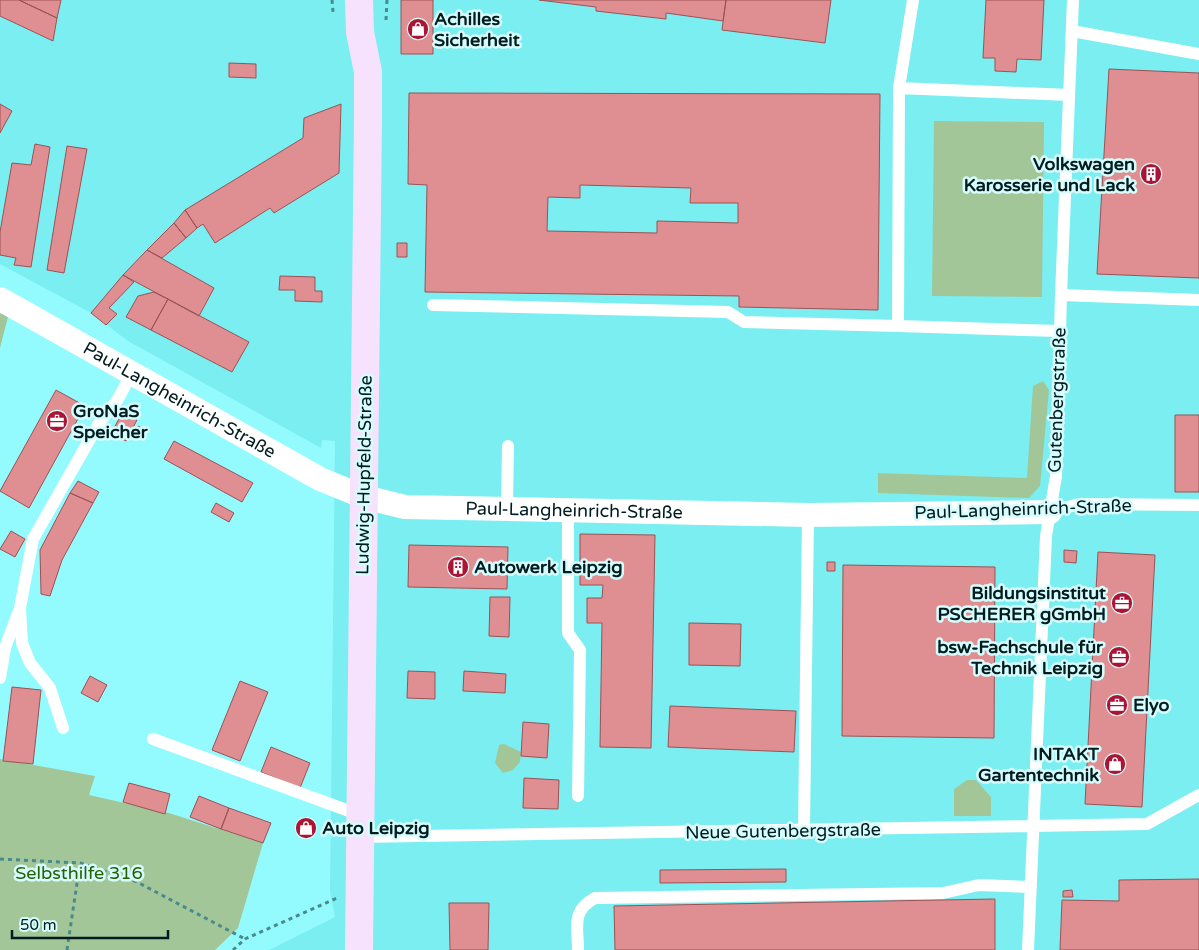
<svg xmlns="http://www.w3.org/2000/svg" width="1199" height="950" font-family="'Varela Round',sans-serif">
  <rect width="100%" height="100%" fill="#93fbfe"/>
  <path fill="#7aeef1" d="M 0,0 L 1199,0 L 1199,950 L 269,950 L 335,917 L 330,892 L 335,441 L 322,440 L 321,448 L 128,341 L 91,313 L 0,264 Z"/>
  <path fill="#a3c698" d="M 934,121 L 1044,122 L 1042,297 L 932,296 Z
    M 0,313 L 8,317 L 0,348 Z
    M 1043,381 L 1049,390 L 1040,486 L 1029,498 L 878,493 L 878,473 L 1027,478 L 1033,386 Z
    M 504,744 L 521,752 L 520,762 L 513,770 L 503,773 L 495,763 L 499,745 Z
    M 0,759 L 95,776 L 89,795 L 169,813 L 263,843 L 238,928 L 215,950 L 0,950 Z
    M 967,780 L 976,780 L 991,797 L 991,816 L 954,816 L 954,789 Z"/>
  <path fill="#df8f91" stroke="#9b5255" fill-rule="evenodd" d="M 0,0 L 19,0 L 57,18 L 53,41 L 0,16 Z
    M 19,0 L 61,0 L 57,18 Z
    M 401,0 L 433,0 L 433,54 L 401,54 Z
    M 539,0 L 726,0 L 723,21 L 666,13 L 666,19 L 596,11 L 596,7 Z
    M 726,0 L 831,0 L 825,43 L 722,30 Z
    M 986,0 L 1044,0 L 1041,60 L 1017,59 L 1016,72 L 995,71 L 995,58 L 983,58 Z
    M 229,63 L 256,64 L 256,78 L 229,77 Z
    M 1109,69 L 1199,73 L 1199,278 L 1097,274 Z
    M 409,93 L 880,94 L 878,310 L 739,307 L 739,296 L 425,292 L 427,185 L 408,184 ZM 580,185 L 691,188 L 690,203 L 738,203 L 738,223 L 657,221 L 657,233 L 547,231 L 548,197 L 580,198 Z
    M 0,104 L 12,111 L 0,133 Z
    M 341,104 L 339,173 L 274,213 L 270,208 L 215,243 L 203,224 L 197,228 L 185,210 L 303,138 L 304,118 Z
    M 35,144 L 50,147 L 31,267 L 14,265 L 16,258 L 0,255 L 0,232 L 12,163 L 31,165 Z
    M 67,146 L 87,149 L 64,273 L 47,270 Z
    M 185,210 L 197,228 L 186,238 L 174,223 Z
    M 174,223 L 186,238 L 162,258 L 147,250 Z
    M 397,243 L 407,243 L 407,257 L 397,257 Z
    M 147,250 L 214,288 L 199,316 L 123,275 Z
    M 123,275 L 134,282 L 109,308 L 117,314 L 106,325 L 91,313 Z
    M 280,276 L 315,277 L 315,291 L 322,291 L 322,302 L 295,301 L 295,290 L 279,290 Z
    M 154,292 L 168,299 L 151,330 L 126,317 L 138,296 Z
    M 168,299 L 249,342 L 232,372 L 151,330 Z
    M 56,390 L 85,406 L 29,508 L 0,491 Z
    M 123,412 L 137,420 L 126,441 L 111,433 Z
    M 1175,415 L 1199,415 L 1199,492 L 1175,492 Z
    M 138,426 L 143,429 L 137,439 L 132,436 Z
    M 174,441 L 253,483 L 242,502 L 164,459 Z
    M 78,481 L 99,492 L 93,503 L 70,493 Z
    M 70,493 L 93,503 L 62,560 L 50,596 L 41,594 L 40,550 Z
    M 216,503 L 234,513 L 229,522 L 211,512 Z
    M 11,531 L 25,539 L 15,557 L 0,549 Z
    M 580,534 L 655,535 L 651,748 L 600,747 L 602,623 L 587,623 L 587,598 L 602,598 L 603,585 L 580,585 Z
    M 409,545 L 508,547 L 507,589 L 408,587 Z
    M 1064,550 L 1077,551 L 1076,563 L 1064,562 Z
    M 1098,552 L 1155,555 L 1142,807 L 1085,804 Z
    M 827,562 L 835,562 L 835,571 L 827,571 Z
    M 843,565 L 995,567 L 994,738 L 842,736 Z
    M 490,597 L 510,597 L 509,637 L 489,636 Z
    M 689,623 L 741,624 L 740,666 L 689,665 Z
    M 408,671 L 435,672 L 435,699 L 407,698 Z
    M 464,671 L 506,674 L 505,693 L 463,691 Z
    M 90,676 L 107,685 L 98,702 L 81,693 Z
    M 240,681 L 268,692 L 240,761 L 212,750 Z
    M 12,687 L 41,690 L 33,764 L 3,761 Z
    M 670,706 L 796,711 L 794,752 L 668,747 Z
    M 523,722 L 549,724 L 547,758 L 521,756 Z
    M 271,747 L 310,763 L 300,788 L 261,772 Z
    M 524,778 L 559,780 L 558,809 L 523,808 Z
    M 129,783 L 170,794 L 165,814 L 123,802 Z
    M 199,796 L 229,808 L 221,829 L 190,817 Z
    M 229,808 L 271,823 L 263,843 L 221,829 Z
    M 786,869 L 786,882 L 660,883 L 660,870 Z
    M 1199,879 L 1199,950 L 1060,950 L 1062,900 L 1119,901 L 1119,880 Z
    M 1072,890 L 1073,897 L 1063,897 L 1063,891 Z
    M 995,899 L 995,950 L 615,950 L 614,906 Z
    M 449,903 L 489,903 L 488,950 L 450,950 Z"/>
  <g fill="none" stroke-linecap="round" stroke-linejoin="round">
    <path stroke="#498b8d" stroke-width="3" stroke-dasharray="4 4" stroke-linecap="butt" d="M 332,0 L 333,12
      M 386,20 L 387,0
      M 0,859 L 80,863 L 137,882 L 245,939
      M 67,950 L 80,863
      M 233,950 L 245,939 L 337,898"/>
    <path stroke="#fff" stroke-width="12" d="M 1072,31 L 1199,54
      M 899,88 L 913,0
      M 1061,295 L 1199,300
      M 433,305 L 728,312 L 744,322 L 898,326
      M 1059,331 L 898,326 L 899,92 L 899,88 L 1069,95
      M 507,509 L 508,446
      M 568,510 L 568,633 L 580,650 L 578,796
      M 1050,512 L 1079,504 L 1199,505
      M 0,678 L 5,648 L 18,613
      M 63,728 L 50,688 L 30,663 L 22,643 L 20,608 L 33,539 L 99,423 L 118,399 L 132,373
      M 153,739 L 360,815
      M 804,830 L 808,515
      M 360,837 L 1147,824 L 1199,795
      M 578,950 C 578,926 571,911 595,898 L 943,893 L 979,885 L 1031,887
      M 1028,950 L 1046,536 L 1056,476 L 1061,295 L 1073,0"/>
    <path stroke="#fff" stroke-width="24" id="s1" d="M 0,299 L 320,479 L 364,497 L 405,507 L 808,515 L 1050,512"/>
    <path stroke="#f7e2fe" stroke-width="28" d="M 359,0 L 360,32 L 368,72 L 368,117 L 359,950"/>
  </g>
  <defs>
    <g id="shop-disc" transform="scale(1.125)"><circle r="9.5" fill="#ab1434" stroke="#d7fcfd"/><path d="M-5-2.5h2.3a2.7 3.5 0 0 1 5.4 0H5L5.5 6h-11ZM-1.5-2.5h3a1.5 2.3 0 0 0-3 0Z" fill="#fff"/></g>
    <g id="building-disc" transform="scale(1.125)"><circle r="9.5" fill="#ab1434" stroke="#d7fcfd"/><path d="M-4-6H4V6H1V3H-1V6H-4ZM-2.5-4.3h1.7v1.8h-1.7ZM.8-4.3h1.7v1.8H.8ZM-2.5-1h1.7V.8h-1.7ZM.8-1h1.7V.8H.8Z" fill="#fff"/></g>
    <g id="office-disc" transform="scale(1.125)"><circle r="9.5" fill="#ab1434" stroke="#d7fcfd"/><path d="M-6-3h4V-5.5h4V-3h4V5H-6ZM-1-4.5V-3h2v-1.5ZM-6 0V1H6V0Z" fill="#fff"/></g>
  </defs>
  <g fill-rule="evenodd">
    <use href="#shop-disc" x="418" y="29"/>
    <use href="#building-disc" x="1151" y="174"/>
    <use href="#office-disc" x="57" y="421"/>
    <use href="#building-disc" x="458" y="567"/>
    <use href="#office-disc" x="1122" y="603"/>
    <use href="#office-disc" x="1119" y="657"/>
    <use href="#office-disc" x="1117" y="705"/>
    <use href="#shop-disc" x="1115" y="764"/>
    <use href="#shop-disc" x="306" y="828"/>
  </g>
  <g text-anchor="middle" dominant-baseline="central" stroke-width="5" stroke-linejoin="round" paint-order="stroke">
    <g font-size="18" font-weight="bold" fill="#001c1e" stroke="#d7fcfd" text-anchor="start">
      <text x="434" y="19">Achilles<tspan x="434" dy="21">Sicherheit</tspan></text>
      <text x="1135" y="164" text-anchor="end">Volkswagen<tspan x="1135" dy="21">Karosserie und Lack</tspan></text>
      <text x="73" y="411">GroNaS<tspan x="73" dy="21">Speicher</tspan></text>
      <text x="474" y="567">Autowerk Leipzig</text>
      <text x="1106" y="593" text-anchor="end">Bildungsinstitut<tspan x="1106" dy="21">PSCHERER gGmbH</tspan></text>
      <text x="1103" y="647" text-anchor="end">bsw-Fachschule für<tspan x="1103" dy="21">Technik Leipzig</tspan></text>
      <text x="1133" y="705">Elyo</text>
      <text x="1099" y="754" text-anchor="end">INTAKT<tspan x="1099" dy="21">Gartentechnik</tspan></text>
      <text x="322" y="828">Auto Leipzig</text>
    </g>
    <g font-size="18" fill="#001c1e" stroke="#d7fcfd">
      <text stroke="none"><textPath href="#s1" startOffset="206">Paul-Langheinrich-Straße</textPath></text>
      <text transform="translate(1057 400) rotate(-88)">Gutenbergstraße</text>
      <text transform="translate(364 475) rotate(-89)">Ludwig-Hupfeld-Straße</text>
      <text transform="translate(1023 509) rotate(-2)">Paul-Langheinrich-Straße</text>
      <text stroke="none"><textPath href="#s1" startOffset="626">Paul-Langheinrich-Straße</textPath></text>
      <text transform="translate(783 831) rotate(-1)">Neue Gutenbergstraße</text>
    </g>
    <g font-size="18" fill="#246000" stroke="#d7fcfd">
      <text x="79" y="873">Selbsthilfe 316</text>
    </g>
  </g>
  <path d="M12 930v8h156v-8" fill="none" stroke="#001c1e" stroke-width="2.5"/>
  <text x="20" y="930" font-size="15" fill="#001c1e" stroke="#d7fcfd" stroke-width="4" paint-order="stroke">50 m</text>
</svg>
